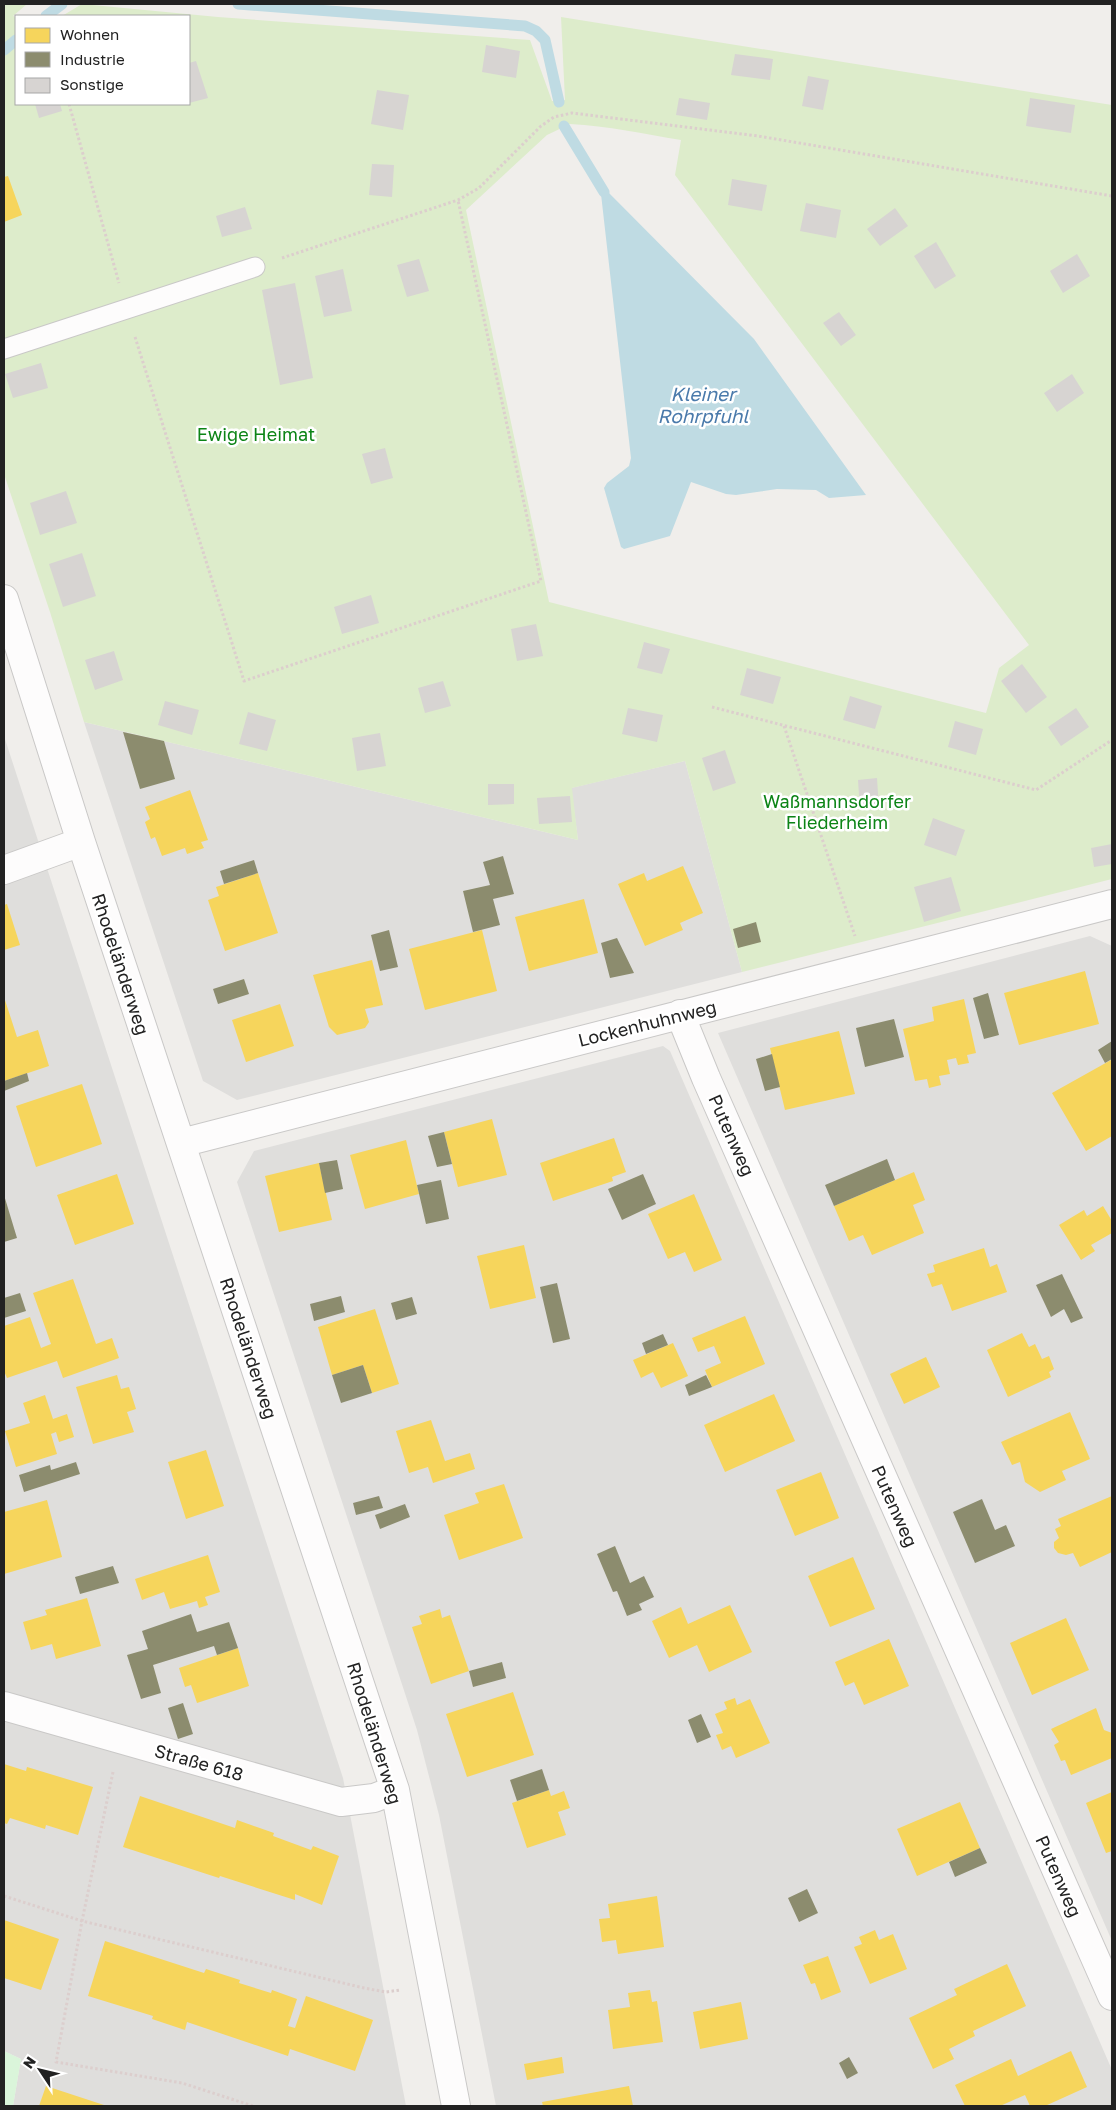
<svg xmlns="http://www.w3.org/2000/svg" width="1116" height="2110" font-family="'Golos Text',sans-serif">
  <rect width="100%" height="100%" fill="#f0eeeb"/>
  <path fill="#dfdedc" d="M 84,722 L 578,840 L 571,788 L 685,761 L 742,972 L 237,1100 L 203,1081 Z
    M 4,736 L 343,1778 L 406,2106 L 13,2106 L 21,2059 L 4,2051 Z
    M 1090,936 L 1112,946 L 1112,1941 L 718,1033 Z
    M 663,1046 L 670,1051 L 1112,2070 L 1112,2106 L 496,2106 L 439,1815 L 417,1730 L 237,1182 L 254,1151 Z"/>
  <path fill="#ddeccb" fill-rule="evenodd" d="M 4,4 L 27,4 L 13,16 L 16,17 L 16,104 L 189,104 L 189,16 L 62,16 L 82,4 L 218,17 L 530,40 L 552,101 L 565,100 L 561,17 L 1112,105 L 1112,879 L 742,972 L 685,761 L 572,788 L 578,840 L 84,722 L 50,612 L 4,474 ZM 570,124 C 608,126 644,134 681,140 L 675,175 L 1029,645 L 999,668 L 986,713 L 549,602 L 466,210 L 547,135 Z"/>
  <path fill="#daf5da" d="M 4,2051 L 21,2059 L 13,2106 L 4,2106 Z"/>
  <path fill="#bfdbe3" d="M 607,191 L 754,339 L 866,495 L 829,498 L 816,490 L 777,489 L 736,495 L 726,494 L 691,482 L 670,536 L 624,549 L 621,547 L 604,488 L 607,483 L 629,466 L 631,458 L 601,194 Z"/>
  <path fill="#f6d55c" d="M 8,176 L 22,215 L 4,222 L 4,177 Z
    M 190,790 L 208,840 L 201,842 L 204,848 L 187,854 L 185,848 L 162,856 L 155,837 L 151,839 L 145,822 L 150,819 L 145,807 Z
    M 683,866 L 703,913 L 680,923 L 683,930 L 645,946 L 618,884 L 644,873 L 647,881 Z
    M 258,873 L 278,933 L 225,951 L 208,900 L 219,896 L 216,887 Z
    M 584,899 L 598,953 L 529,971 L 515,917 Z
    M 7,904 L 20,945 L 4,950 L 4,905 Z
    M 482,930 L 497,991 L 425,1010 L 409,949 Z
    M 372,960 L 383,1005 L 365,1009 L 369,1022 L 365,1028 L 337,1035 L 329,1027 L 313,975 Z
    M 1085,971 L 1099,1024 L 1019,1045 L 1004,993 Z
    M 4,997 L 17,1037 L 38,1030 L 49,1066 L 4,1081 Z
    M 964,999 L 976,1053 L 967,1055 L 969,1063 L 958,1065 L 956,1058 L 947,1060 L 950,1074 L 939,1076 L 941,1085 L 929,1088 L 927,1079 L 915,1081 L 903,1029 L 934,1021 L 932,1007 Z
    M 280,1004 L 294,1046 L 246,1062 L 232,1020 Z
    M 839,1031 L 855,1094 L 785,1110 L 770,1048 Z
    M 1111,1060 L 1112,1136 L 1086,1151 L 1052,1093 Z
    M 82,1084 L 102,1144 L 36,1167 L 16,1106 Z
    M 492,1119 L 507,1175 L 458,1187 L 444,1132 Z
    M 614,1138 L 626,1172 L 612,1177 L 613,1181 L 553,1201 L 540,1163 Z
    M 406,1140 L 419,1194 L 365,1209 L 350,1155 Z
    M 319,1163 L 332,1220 L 279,1232 L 265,1176 Z
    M 914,1172 L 925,1200 L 913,1205 L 924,1233 L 872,1255 L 863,1235 L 849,1241 L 834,1206 Z
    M 117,1174 L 134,1224 L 75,1245 L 57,1195 Z
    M 694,1194 L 722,1260 L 694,1272 L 685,1252 L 668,1259 L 648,1214 Z
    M 1103,1206 L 1112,1221 L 1112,1233 L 1091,1245 L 1095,1251 L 1081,1260 L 1059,1225 L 1084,1210 L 1087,1216 Z
    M 524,1245 L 536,1298 L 490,1309 L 477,1256 Z
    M 984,1248 L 990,1267 L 997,1264 L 1007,1292 L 952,1311 L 942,1284 L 932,1287 L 927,1274 L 935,1272 L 933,1265 Z
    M 73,1279 L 96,1344 L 112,1338 L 119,1358 L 63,1378 L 57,1361 L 7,1378 L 4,1371 L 4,1326 L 30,1317 L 41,1348 L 51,1344 L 33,1293 Z
    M 375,1309 L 399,1384 L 372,1393 L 363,1365 L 332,1375 L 318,1327 Z
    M 745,1316 L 765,1364 L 712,1387 L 705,1370 L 721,1363 L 714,1346 L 698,1352 L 692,1338 Z
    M 1022,1333 L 1029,1347 L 1035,1344 L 1042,1359 L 1049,1356 L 1054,1369 L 1049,1372 L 1051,1377 L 1008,1397 L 987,1350 Z
    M 673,1343 L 688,1376 L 661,1388 L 653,1372 L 641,1378 L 633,1360 Z
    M 926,1357 L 940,1387 L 904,1404 L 890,1374 Z
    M 117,1375 L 121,1389 L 129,1387 L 136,1409 L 127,1412 L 134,1432 L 93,1444 L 76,1387 Z
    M 774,1394 L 795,1441 L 725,1472 L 704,1425 Z
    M 45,1395 L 53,1419 L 67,1414 L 74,1437 L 59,1442 L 56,1432 L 51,1434 L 57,1454 L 16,1467 L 5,1431 L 30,1423 L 23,1403 Z
    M 1070,1412 L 1090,1459 L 1062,1471 L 1066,1480 L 1040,1492 L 1025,1482 L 1020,1462 L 1012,1465 L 1001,1442 Z
    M 431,1420 L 445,1461 L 470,1453 L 475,1469 L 433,1483 L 428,1467 L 409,1473 L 396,1431 Z
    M 206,1450 L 224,1506 L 186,1519 L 168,1462 Z
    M 821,1472 L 839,1518 L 795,1536 L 776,1490 Z
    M 504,1484 L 523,1538 L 459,1560 L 444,1515 L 479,1503 L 475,1493 Z
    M 1112,1496 L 1112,1552 L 1080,1567 L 1073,1553 L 1066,1555 L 1058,1553 L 1054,1548 L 1054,1542 L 1059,1538 L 1055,1529 L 1061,1526 L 1058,1519 Z
    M 47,1500 L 62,1557 L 4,1574 L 4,1512 Z
    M 208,1555 L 220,1592 L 205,1597 L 208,1605 L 199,1608 L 197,1601 L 170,1609 L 164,1592 L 142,1600 L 135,1579 Z
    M 853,1557 L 875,1609 L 830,1627 L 808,1576 Z
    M 87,1598 L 101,1646 L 56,1659 L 52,1644 L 31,1650 L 23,1622 L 47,1615 L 45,1610 Z
    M 730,1605 L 752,1652 L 709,1672 L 697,1645 L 669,1658 L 652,1621 L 681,1607 L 688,1624 Z
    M 440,1609 L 442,1618 L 450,1615 L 469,1671 L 431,1684 L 412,1627 L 422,1624 L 419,1616 Z
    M 1066,1618 L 1089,1670 L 1032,1695 L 1010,1643 Z
    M 889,1639 L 909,1686 L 864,1705 L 854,1682 L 845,1686 L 835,1662 Z
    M 238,1648 L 249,1686 L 197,1703 L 191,1685 L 185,1687 L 179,1668 Z
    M 513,1692 L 534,1755 L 467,1777 L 446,1714 Z
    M 735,1698 L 737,1705 L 750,1699 L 770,1743 L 736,1758 L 731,1746 L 722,1750 L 716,1735 L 723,1733 L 715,1714 L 727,1709 L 724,1702 Z
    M 1096,1708 L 1104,1730 L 1112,1733 L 1112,1758 L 1071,1775 L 1065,1760 L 1061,1761 L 1054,1745 L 1059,1742 L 1051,1729 Z
    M 4,1764 L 26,1771 L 27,1767 L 93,1787 L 78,1835 L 46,1825 L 45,1829 L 10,1818 L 7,1824 L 4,1823 Z
    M 549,1790 L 551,1796 L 564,1791 L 570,1808 L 558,1812 L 566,1835 L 527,1848 L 512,1803 Z
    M 1112,1792 L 1112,1851 L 1106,1853 L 1086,1803 Z
    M 140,1796 L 235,1828 L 237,1820 L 274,1833 L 273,1836 L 311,1850 L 313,1846 L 339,1856 L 322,1905 L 295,1894 L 295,1900 L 220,1876 L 219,1878 L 123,1847 Z
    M 960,1802 L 980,1848 L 917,1876 L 897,1829 Z
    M 657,1896 L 664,1947 L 618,1954 L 616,1940 L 602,1942 L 599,1919 L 610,1918 L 608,1904 Z
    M 4,1920 L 59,1939 L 41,1990 L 4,1978 Z
    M 875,1930 L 879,1940 L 893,1934 L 907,1969 L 870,1984 L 854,1947 L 862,1944 L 859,1937 Z
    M 105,1941 L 204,1973 L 206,1969 L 240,1980 L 239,1983 L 271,1993 L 272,1990 L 297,1999 L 288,2026 L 295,2028 L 306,1996 L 373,2020 L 355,2071 L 290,2049 L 288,2056 L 187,2022 L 185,2030 L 152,2019 L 153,2016 L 88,1996 Z
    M 828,1956 L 841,1992 L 821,2000 L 815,1983 L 811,1984 L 803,1965 Z
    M 1007,1964 L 1026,2006 L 973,2031 L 975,2036 L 949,2049 L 954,2059 L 933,2069 L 909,2018 L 957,1995 L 954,1989 Z
    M 650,1990 L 652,2002 L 657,2001 L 663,2042 L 613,2049 L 608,2010 L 630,2007 L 628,1993 Z
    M 741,2002 L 748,2039 L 700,2049 L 693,2012 Z
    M 1071,2051 L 1087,2087 L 1045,2106 L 1030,2106 L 1025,2095 L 1000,2106 L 965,2106 L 955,2085 L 1011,2059 L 1018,2076 Z
    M 562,2057 L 564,2073 L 527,2080 L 524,2064 Z
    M 46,2086 L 107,2106 L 39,2106 Z
    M 629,2086 L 633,2106 L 543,2106 L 542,2102 Z"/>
  <path fill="#8c8c6e" d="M 123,732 L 164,741 L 175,779 L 140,789 Z
    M 503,856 L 514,894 L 493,899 L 500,925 L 473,932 L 463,891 L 490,885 L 483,862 Z
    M 254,860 L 258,873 L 224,884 L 220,871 Z
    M 756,922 L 761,942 L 738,948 L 733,929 Z
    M 389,930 L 398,967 L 380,971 L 371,935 Z
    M 617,938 L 634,973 L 610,978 L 601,943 Z
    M 244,979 L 249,994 L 218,1004 L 213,989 Z
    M 988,993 L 999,1035 L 984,1039 L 973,998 Z
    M 894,1019 L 904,1057 L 865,1067 L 856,1028 Z
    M 1112,1041 L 1112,1059 L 1105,1063 L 1098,1050 Z
    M 772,1054 L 780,1087 L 765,1091 L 756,1059 Z
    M 27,1073 L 29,1081 L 4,1091 L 4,1081 Z
    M 444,1132 L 452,1164 L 437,1167 L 428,1136 Z
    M 887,1159 L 895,1180 L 834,1206 L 825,1185 Z
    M 337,1160 L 343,1189 L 325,1193 L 319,1163 Z
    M 643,1174 L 656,1204 L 622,1220 L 608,1189 Z
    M 441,1180 L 449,1219 L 426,1224 L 417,1185 Z
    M 4,1195 L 17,1238 L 4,1242 Z
    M 1062,1274 L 1083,1318 L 1071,1323 L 1064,1309 L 1051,1317 L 1036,1285 Z
    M 557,1283 L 570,1339 L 553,1343 L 540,1287 Z
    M 20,1293 L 26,1311 L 4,1318 L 4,1298 Z
    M 341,1296 L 345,1312 L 314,1321 L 310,1304 Z
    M 412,1297 L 417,1314 L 396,1320 L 391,1303 Z
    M 663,1334 L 668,1345 L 646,1354 L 642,1343 Z
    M 363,1365 L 372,1393 L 341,1403 L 332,1375 Z
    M 706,1375 L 712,1387 L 689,1396 L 685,1385 Z
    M 76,1462 L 80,1474 L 24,1492 L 19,1475 L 50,1465 L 51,1470 Z
    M 379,1496 L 383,1508 L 356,1515 L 353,1503 Z
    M 982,1499 L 995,1530 L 1006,1525 L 1015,1546 L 975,1563 L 953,1512 Z
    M 405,1504 L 410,1517 L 380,1529 L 375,1515 Z
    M 615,1546 L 630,1583 L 644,1576 L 654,1597 L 639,1604 L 642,1610 L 627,1616 L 617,1591 L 613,1592 L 597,1554 Z
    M 113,1566 L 119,1583 L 80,1594 L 75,1577 Z
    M 191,1614 L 197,1632 L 229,1622 L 238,1648 L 217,1655 L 214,1646 L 153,1665 L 161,1693 L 141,1699 L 127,1655 L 148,1649 L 142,1631 Z
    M 502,1662 L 506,1678 L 473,1687 L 469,1671 Z
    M 183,1703 L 193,1734 L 178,1739 L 168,1708 Z
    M 701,1714 L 711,1737 L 697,1743 L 688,1720 Z
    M 542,1769 L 549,1790 L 517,1801 L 510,1780 Z
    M 980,1848 L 987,1863 L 955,1877 L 949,1862 Z
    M 807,1889 L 818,1913 L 799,1922 L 788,1898 Z
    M 849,2057 L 858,2073 L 847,2079 L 839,2063 Z"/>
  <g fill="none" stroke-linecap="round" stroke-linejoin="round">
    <path stroke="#bfdbe3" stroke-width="11" d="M 238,4 L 525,26 L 536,31 L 545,40 L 559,102
      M 46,16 L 62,4
      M 4,50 L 16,40
      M 564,126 L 604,192"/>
  </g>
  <path fill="#d7d4d2" d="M 486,45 L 520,51 L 516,78 L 482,72 Z
    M 735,54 L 773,59 L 770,80 L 731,75 Z
    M 196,61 L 208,98 L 189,103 L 189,63 Z
    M 808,76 L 829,80 L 823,110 L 802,106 Z
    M 377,90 L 409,95 L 403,130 L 371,124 Z
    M 679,98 L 710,103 L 707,120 L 676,115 Z
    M 1030,98 L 1075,105 L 1071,133 L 1026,126 Z
    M 35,104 L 60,104 L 62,111 L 39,118 Z
    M 372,164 L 394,165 L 392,197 L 369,195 Z
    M 732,179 L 767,185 L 762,211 L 728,205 Z
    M 806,203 L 841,210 L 836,238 L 800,231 Z
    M 245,207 L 252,229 L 222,237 L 216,216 Z
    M 895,208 L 908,226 L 880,246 L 867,229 Z
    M 936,242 L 956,276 L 935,289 L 914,256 Z
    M 1077,254 L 1090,276 L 1063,293 L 1050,271 Z
    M 419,259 L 429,291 L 407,297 L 397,265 Z
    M 343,269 L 352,311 L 324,317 L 315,276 Z
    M 295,283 L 313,378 L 280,385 L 262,290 Z
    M 839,312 L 856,335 L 841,346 L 823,323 Z
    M 41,363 L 48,388 L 13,398 L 5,374 Z
    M 1072,374 L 1084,393 L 1057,412 L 1044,393 Z
    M 385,448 L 393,478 L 371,484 L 362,454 Z
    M 66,491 L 77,523 L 40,535 L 30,503 Z
    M 82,553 L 96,596 L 63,607 L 49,564 Z
    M 371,595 L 379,623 L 342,634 L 334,607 Z
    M 536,624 L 543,656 L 517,661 L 511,629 Z
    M 644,642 L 670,649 L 662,674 L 637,668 Z
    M 114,651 L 123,680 L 95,690 L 85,660 Z
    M 1022,664 L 1047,697 L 1026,713 L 1001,681 Z
    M 747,668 L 781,677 L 773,704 L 740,695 Z
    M 443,681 L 451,706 L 425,713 L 418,688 Z
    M 850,696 L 882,706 L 875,729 L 843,720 Z
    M 165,701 L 199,710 L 192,735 L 158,725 Z
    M 628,708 L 663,715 L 657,742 L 622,734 Z
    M 1076,708 L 1089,727 L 1061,746 L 1048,727 Z
    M 248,712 L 276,720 L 267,751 L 239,744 Z
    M 955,721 L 983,729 L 976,755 L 948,747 Z
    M 380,733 L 386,766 L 357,771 L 352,738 Z
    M 725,750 L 736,783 L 713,791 L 702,758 Z
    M 877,778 L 879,809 L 860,810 L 858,780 Z
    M 488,784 L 514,784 L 514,804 L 488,805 Z
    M 570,796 L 572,822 L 539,824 L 537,798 Z
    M 933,818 L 965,830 L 956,856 L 924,845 Z
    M 1112,844 L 1112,864 L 1094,867 L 1091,848 Z
    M 951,877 L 961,911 L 924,922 L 914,887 Z"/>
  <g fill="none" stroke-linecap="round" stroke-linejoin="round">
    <g stroke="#c9c8c7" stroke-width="21">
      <path id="service" d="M 4,349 L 255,267"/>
    </g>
    <g stroke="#c9c8c7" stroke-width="30">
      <path id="minor" d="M 4,599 L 81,842 L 395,1790 L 456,2106
        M 4,870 L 81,842
        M 680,1014 L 706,1078 L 1112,1996
        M 181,1143 L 1112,904
        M 4,1706 L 341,1802 L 374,1798 L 395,1790"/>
    </g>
    <path stroke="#dccecd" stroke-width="3" stroke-dasharray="2.5 2.5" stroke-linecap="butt" d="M 69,104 L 119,283
      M 282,258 L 458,200 L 479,188 L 541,126 L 554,117 L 572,113 L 758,136 L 1112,196
      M 135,337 L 244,681 L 541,581 L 458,200
      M 712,707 L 1036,790 L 1112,740
      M 784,726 L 855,936
      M 113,1772 L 82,1921 L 364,1988 L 386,1992 L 400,1990
      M 4,1896 L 82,1921 L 56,2062 L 182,2083 L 253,2106"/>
    <use href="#service" stroke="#fdfcfc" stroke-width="19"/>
    <use href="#minor" stroke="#fdfcfc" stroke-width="28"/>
  </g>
  <g text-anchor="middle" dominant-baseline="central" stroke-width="5" stroke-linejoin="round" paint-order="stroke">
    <g font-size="18" fill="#0c8416" stroke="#fff">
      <text x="256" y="434">Ewige Heimat</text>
      <text x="837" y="801">Waßmannsdorfer<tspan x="837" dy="21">Fliederheim</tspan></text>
    </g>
    <g font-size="18" fill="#222" stroke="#fff">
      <text transform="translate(121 964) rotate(72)">Rhodeländerweg</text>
      <text transform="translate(647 1023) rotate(-14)">Lockenhuhnweg</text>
      <text transform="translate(732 1135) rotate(66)">Putenweg</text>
      <text transform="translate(249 1348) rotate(72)">Rhodeländerweg</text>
      <text transform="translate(895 1506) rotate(66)">Putenweg</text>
      <text transform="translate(375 1733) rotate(73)">Rhodeländerweg</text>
      <text transform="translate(199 1762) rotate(16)">Straße 618</text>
      <text transform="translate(1059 1876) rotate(66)">Putenweg</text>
    </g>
    <g font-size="19" font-style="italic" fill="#4a7aab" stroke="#fff">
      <text x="703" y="393">Kleiner<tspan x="703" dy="22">Rohrpfuhl</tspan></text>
    </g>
  </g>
  <rect width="1116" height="2110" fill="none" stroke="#222222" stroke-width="10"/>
  <rect x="15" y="15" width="175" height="90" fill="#ffffff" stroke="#a7a7a7"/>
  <rect x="25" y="28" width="25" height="15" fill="#f6d55c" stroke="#a7a7a7"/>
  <text x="60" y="40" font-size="15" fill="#222222">Wohnen</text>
  <rect x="25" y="52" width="25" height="15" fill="#8c8c6e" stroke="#a7a7a7"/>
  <text x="60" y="65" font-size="15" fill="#222222">Industrie</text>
  <rect x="25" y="78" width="25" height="15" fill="#d7d4d2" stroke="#a7a7a7"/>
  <text x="60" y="90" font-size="15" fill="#222222">Sonstige</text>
  <g transform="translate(40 2070) rotate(305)" stroke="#ffffff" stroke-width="4" paint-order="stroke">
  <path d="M0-4L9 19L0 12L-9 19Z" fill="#222222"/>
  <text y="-8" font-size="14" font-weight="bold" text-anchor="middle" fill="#222222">N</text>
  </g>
</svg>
